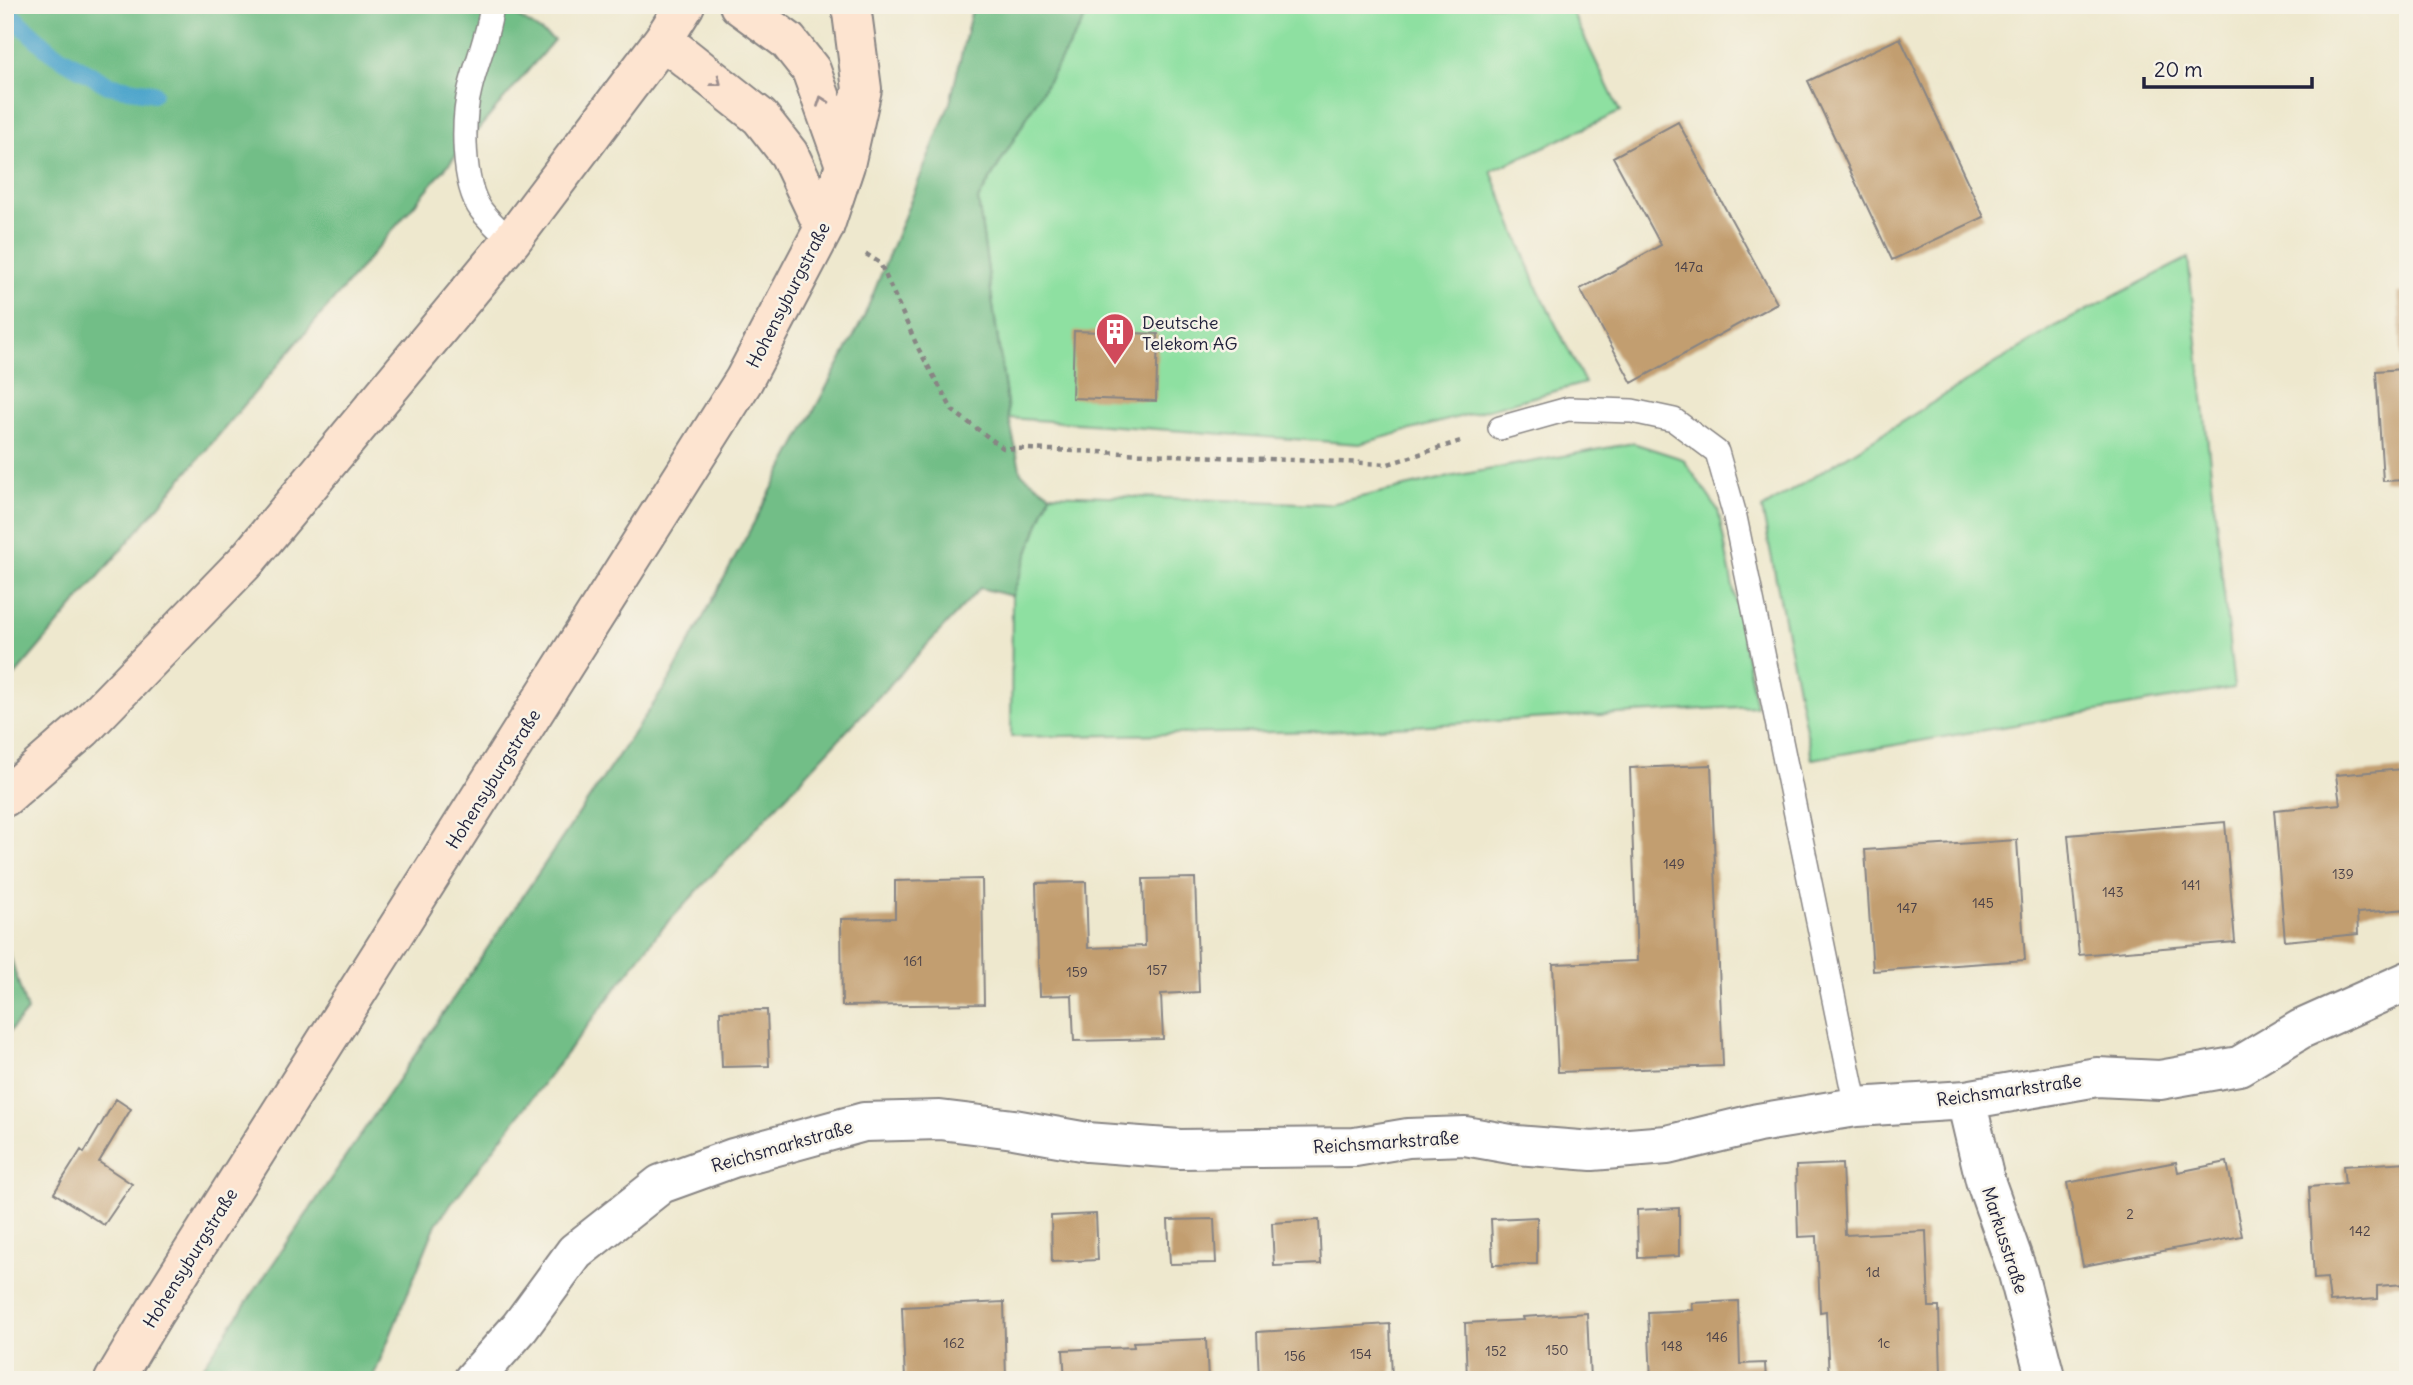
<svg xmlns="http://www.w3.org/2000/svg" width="2413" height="1385" font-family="Delius,sans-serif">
  <rect width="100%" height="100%" fill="#f7f3e8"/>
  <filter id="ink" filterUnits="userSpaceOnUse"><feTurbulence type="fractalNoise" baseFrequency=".0143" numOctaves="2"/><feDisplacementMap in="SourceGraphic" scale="14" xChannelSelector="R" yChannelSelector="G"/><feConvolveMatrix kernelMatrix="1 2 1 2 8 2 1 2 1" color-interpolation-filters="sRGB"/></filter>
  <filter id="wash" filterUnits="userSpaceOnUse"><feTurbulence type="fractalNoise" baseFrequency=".00686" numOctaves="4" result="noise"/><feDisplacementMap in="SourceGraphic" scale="28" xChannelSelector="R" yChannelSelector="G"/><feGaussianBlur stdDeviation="1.57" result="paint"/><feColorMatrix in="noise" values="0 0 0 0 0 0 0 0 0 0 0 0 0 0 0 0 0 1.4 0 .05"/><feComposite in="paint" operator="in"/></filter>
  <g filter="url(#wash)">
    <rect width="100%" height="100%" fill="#eee8ce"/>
    <path fill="#8ee0a1" stroke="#58816e" stroke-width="2" d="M 1093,5 L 1569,5 L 1620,112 L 1491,171 L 1538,289 L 1585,383 L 1359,444 L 1009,418 L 978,200 Z
      M 2188,258 L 2234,688 L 1812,759 L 1762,509 L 2054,327 Z
      M 1633,443 L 1683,459 L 1718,510 L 1756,706 L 1326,731 L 1011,737 L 1012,596 L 1050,494 L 1330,504 L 1449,477 Z"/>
    <path fill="#72be87" stroke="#4a7061" stroke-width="2" d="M 5,5 L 500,5 L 554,40 L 5,687 Z
      M 973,5 L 1093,5 L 978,200 L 1009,418 L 1021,473 L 1050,494 L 1012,596 L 980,588 L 659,932 L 436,1224 L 372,1380 L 194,1380 L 669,681 L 863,319 L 950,103 Z
      M 5,939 L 27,1011 L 5,1037 Z"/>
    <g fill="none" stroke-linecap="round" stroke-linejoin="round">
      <path stroke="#4fa6cc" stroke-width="18" d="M 5,10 L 50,51 L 108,85 L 153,93"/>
    </g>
    <g id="blocks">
      <path fill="#c29e6f" d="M 1900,38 L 1984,217 L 1892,260 L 1808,81 Z
        M 1678,122 L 1777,303 L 1632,383 L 1580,289 L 1661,245 L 1613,157 Z
        M 2408,292 L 2408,480 L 2383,481 L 2376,371 L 2402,369 L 2398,293 Z
        M 1074,331 L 1158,334 L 1156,401 L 1072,398 Z
        M 1711,765 L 1723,1066 L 1558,1072 L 1553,964 L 1637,961 L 1630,768 Z
        M 2402,769 L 2408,840 L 2408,909 L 2357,913 L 2358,934 L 2285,941 L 2274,810 L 2340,804 L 2336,775 Z
        M 2225,822 L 2235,942 L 2079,955 L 2068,835 Z
        M 2017,840 L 2025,960 L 1873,971 L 1865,850 Z
        M 1195,878 L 1199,992 L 1161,994 L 1163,1039 L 1074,1041 L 1072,995 L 1039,996 L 1036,883 L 1086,882 L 1088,948 L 1145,946 L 1143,879 Z
        M 982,879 L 984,1004 L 842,1006 L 841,919 L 895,918 L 895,881 Z
        M 767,1010 L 769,1066 L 722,1067 L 720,1011 Z
        M 116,1099 L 131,1109 L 99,1162 L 132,1184 L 104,1225 L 54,1193 L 81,1150 L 84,1153 Z
        M 2176,1162 L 2178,1172 L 2227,1162 L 2242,1236 L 2083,1266 L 2067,1183 Z
        M 2408,1162 L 2408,1293 L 2406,1293 L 2405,1284 L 2377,1286 L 2377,1299 L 2330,1302 L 2327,1278 L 2314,1279 L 2309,1187 L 2345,1184 L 2343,1166 Z
        M 1842,1164 L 1845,1235 L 1926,1231 L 1929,1307 L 1939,1307 L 1941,1374 L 1829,1380 L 1826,1311 L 1820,1312 L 1817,1236 L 1798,1237 L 1796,1166 Z
        M 1679,1208 L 1679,1256 L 1638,1258 L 1637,1210 Z
        M 1096,1214 L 1098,1260 L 1052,1262 L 1051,1216 Z
        M 1537,1217 L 1537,1264 L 1493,1265 L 1491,1219 Z
        M 1214,1219 L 1216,1263 L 1170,1264 L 1168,1220 Z
        M 1319,1220 L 1321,1264 L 1274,1266 L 1272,1223 Z
        M 1738,1301 L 1740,1364 L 1765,1363 L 1766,1380 L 1651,1380 L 1648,1312 L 1693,1310 L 1692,1303 Z
        M 1004,1302 L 1006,1380 L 905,1380 L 902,1307 Z
        M 1587,1313 L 1590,1380 L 1467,1380 L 1465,1323 L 1524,1320 L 1523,1317 Z
        M 1390,1324 L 1392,1380 L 1259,1380 L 1257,1332 Z
        M 1206,1339 L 1208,1380 L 1065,1380 L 1063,1350 L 1134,1347 L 1133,1342 Z"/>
    </g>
  </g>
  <g filter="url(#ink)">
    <use href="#blocks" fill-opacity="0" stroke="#888584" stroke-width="2"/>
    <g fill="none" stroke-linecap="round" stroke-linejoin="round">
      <g stroke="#888584" stroke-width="26">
        <path id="lane" d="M 492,5 C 489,34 477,60 470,89 C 462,120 462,183 481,210 C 489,221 501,231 511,241
          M 1500,428 L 1568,409 L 1632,411 L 1674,420 L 1717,452 L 1734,512 L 1856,1107"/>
      </g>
      <g stroke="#888584" stroke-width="42">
        <path id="street" d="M 1966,1100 L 1985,1180 L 2017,1270 L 2046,1380
          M 473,1380 L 520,1327 L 575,1252 L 661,1184 L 733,1158 L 864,1122 L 940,1120 L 1014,1129 L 1087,1142 L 1180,1149 L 1355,1147 L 1408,1138 L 1465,1136 L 1516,1145 L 1592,1151 L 1667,1145 L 1758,1123 L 1856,1107 L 1966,1100 L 2097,1077 L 2160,1080 L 2239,1066 L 2301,1029 L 2408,981"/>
      </g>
      <g stroke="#888584" stroke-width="42">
        <path id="secondary" d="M 739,5 L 788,41 L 811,70 L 845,165
          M 663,40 L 760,117 L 789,154 L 824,228
          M 5,797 L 83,729 L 247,560 L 511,241 L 663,40 L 685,5
          M 114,1380 L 154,1313 L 744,380 L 824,228 L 845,165 L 862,89 L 851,5"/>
      </g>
      <path stroke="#888584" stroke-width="4.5" stroke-dasharray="5 5" stroke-linecap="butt" d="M 866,254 L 880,263 L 918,348 L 953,411 L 1003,448 L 1388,464 L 1464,440"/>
      <use href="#lane" stroke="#fff" stroke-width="23"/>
      <use href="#street" stroke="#fff" stroke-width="38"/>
      <use href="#secondary" stroke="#fde4d0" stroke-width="38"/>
    </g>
    <defs><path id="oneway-chevron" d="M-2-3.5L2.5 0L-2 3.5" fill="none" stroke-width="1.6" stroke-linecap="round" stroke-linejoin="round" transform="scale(1.75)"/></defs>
    <g stroke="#9a8d8d">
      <use href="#oneway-chevron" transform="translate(717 82) rotate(38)"/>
      <use href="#oneway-chevron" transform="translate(822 101) rotate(-110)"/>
    </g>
  </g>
  <defs>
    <g id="building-pin" transform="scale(2.0125)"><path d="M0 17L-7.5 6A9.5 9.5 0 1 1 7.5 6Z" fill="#d1495b" stroke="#f7f3e8"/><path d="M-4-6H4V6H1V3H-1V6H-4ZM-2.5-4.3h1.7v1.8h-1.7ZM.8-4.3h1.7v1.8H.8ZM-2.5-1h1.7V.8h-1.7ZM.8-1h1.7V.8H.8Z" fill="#fff"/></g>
  </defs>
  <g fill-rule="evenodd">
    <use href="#building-pin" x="1115" y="332"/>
  </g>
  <g text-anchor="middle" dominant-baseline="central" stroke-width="5" stroke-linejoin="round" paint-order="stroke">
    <g font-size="14" fill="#4a4148">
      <text x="1689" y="267">147a</text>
      <text x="1674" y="864">149</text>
      <text x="2343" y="874">139</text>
      <text x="2191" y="885">141</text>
      <text x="2113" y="892">143</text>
      <text x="1983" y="903">145</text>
      <text x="1907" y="908">147</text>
      <text x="913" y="961">161</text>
      <text x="1157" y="970">157</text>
      <text x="1077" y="972">159</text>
      <text x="2130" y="1214">2</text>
      <text x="2360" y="1231">142</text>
      <text x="1873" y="1272">1d</text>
      <text x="1717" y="1337">146</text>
      <text x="954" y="1343">162</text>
      <text x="1884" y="1343">1c</text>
      <text x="1672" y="1346">148</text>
      <text x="1557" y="1350">150</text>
      <text x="1496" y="1351">152</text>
      <text x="1361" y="1354">154</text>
      <text x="1295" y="1356">156</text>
    </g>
    <g font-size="18" fill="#22223b" stroke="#f7f3e8">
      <text transform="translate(788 295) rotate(-63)">Hohensyburgstraße</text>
      <text transform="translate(493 779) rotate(-58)">Hohensyburgstraße</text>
      <text transform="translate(2009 1090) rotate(-8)">Reichsmarkstraße</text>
      <text transform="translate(1386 1142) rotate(-4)">Reichsmarkstraße</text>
      <text transform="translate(782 1146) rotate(-16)">Reichsmarkstraße</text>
      <text transform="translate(2005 1240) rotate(72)">Markusstraße</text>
      <text transform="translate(190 1258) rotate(-58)">Hohensyburgstraße</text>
    </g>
    <g font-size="18" fill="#22223b" stroke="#f7f3e8" text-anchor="start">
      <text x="1142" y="322">Deutsche<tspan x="1142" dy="21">Telekom AG</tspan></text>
    </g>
  </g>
  <rect width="2413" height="1385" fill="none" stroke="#f7f3e8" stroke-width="28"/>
  <path d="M2144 77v10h168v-10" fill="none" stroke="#22223b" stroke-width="3.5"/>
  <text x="2154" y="77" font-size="21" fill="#22223b" stroke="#f7f3e8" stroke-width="5" paint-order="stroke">20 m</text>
</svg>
